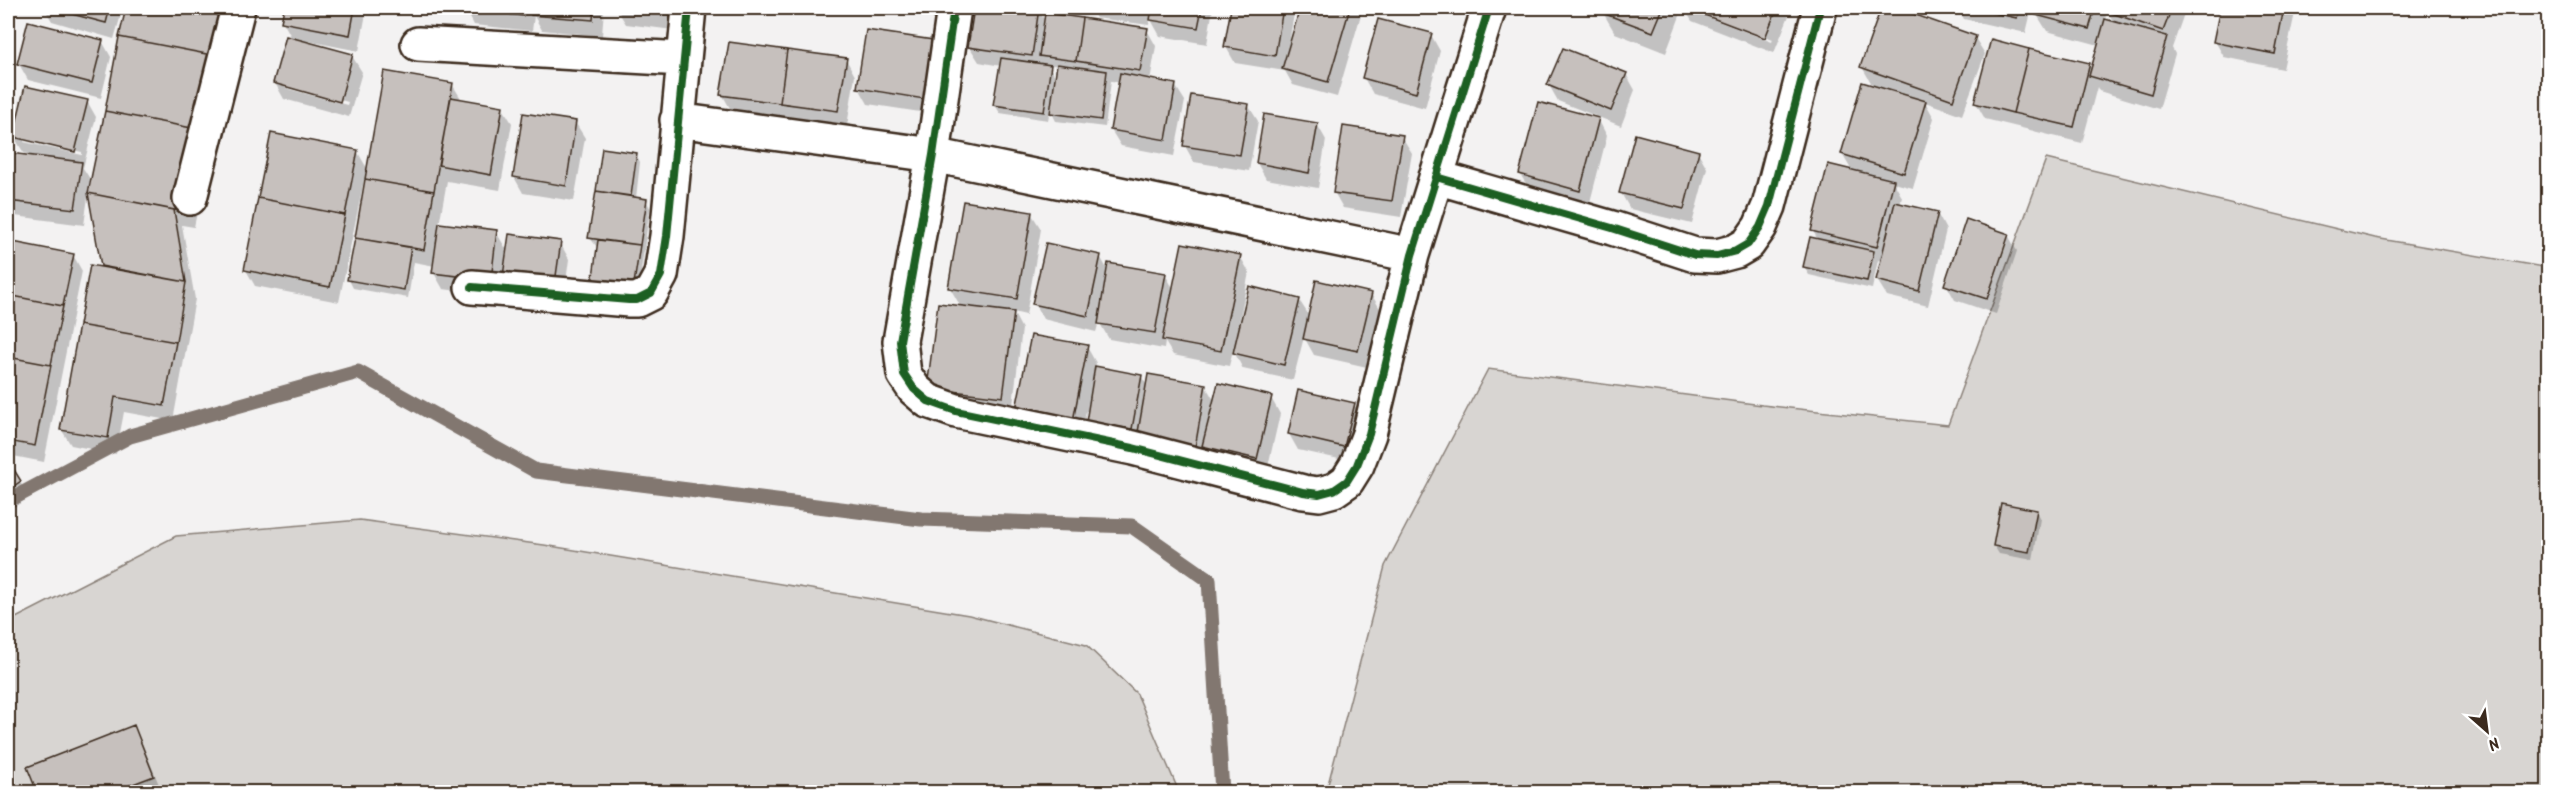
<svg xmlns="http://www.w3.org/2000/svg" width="2556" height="800" font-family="Kalam,sans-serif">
  <rect width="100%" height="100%" fill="#f3f2f2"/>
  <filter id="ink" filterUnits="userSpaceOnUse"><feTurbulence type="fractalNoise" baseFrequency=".0167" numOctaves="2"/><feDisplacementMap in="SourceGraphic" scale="12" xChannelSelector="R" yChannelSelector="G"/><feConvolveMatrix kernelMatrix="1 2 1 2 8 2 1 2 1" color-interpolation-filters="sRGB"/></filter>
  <g filter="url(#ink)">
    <path fill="#d8d5d2" stroke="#8a8078" stroke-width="1.5" d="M 2046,159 L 2375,238 L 2543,267 L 2548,262 L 2548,792 L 1326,792 L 1385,566 L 1488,369 L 1762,405 L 1948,425 Z
      M 360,520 L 544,545 L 969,615 L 1086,645 L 1137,694 L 1179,792 L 8,792 L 8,622 L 176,536 Z"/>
    <path fill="#0003" fill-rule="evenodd" d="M 44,8 L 123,8 L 114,39 L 52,21 Z
      M 127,8 L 239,8 L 194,227 L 182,225 L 195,299 L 173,421 L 124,412 L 116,454 L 71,445 L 61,429 L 104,269 L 89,190 L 84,225 L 15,216 L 8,204 L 8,184 L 11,155 L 31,157 L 31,155 L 24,153 L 14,137 L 87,101 L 96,117 L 83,168 L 92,182 ZM 24,139 L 82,152 L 82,155 L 24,142 Z
      M 285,8 L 367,8 L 359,51 L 308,41 L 307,43 L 352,56 L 362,72 L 349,117 L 284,99 L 275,83 L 293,40 L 283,22 ZM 285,85 L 348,102 L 347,105 L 285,88 Z
      M 404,8 L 453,8 L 452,15 L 406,10 Z
      M 465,8 L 604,8 L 602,36 L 542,30 L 534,16 L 532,31 L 474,25 Z
      M 616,8 L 683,8 L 681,31 L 626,24 Z
      M 882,8 L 938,8 L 937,17 Z
      M 975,8 L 1026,8 L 1038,9 L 1045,21 L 1147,30 L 1156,46 L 1150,81 L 1175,85 L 1185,101 L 1174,156 L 1121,146 L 1111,130 L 1120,82 L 1111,81 L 1105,127 L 1056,121 L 1050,109 L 1048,120 L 1000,113 L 995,105 L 1001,66 L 979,62 L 969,46 ZM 1048,64 L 1058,66 L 1056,78 Z
      M 1090,8 L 1213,8 L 1207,44 L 1160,36 L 1150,18 L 1149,25 L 1096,18 Z
      M 1232,8 L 1295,8 L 1288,49 L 1290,49 L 1302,8 L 1360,8 L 1362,11 L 1337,97 L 1293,85 L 1285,71 L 1235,63 L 1226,47 Z
      M 1603,8 L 1683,8 L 1666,53 L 1615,33 L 1602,11 Z
      M 1684,8 L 1792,8 L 1774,53 L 1692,21 ZM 1694,9 L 1773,39 L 1772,42 L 1694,12 Z
      M 1882,8 L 1892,8 L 1975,38 L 1985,54 L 1962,115 L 1925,102 L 1934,118 L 1913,188 L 1894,183 L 1902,197 L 1900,205 L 1937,213 L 1946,230 L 1928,306 L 1887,296 L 1877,280 L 1882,262 L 1878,260 L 1872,289 L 1809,275 L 1804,267 L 1818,240 L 1813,231 L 1852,171 L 1842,154 L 1873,86 L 1862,67 Z
      M 1958,8 L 2032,8 L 2026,33 L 1964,19 Z
      M 2040,8 L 2186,8 L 2172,48 L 2175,54 L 2159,109 L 2099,91 L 2097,87 L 2082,143 L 1985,119 L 1976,103 L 2089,64 L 2092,69 L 2099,45 L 2047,31 L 2037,15 ZM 2107,10 L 2114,23 L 2105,20 Z
      M 2221,8 L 2296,8 L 2283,69 L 2224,57 L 2215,41 Z
      M 1431,35 L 1440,51 L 1425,108 L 1373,94 L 1364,78 Z
      M 102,41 L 111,57 L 101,98 L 28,80 L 19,64 Z
      M 932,41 L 933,114 L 868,104 L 859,88 Z
      M 846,59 L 855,76 L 847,126 L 731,110 L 722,94 Z
      M 1626,74 L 1635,90 L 1621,126 L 1558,101 L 1549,85 Z
      M 452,84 L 462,100 L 502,107 L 512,123 L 500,190 L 447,181 L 439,225 L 496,232 L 508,252 L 560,243 L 569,259 L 563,305 L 443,289 L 434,273 L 435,266 L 414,262 L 408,298 L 353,288 L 349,280 L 366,181 L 364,180 L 339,302 L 255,286 L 246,270 L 357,151 L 368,170 Z
      M 1248,105 L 1258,121 L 1249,171 L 1194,162 L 1185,146 Z
      M 1598,119 L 1607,136 L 1589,206 L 1530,190 L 1520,174 Z
      M 575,122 L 585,138 L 574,201 L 523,193 L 514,177 Z
      M 1317,124 L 1326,140 L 1318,188 L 1266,179 L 1257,163 Z
      M 1402,137 L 1412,153 L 1401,217 L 1343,208 L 1334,192 Z
      M 603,150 L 636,154 L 640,162 L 636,198 L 646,200 L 650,208 L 637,298 L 590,238 Z
      M 1698,152 L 1707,168 L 1692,224 L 1630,209 L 1621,193 Z
      M 1031,213 L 1041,229 L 1026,315 L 1013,312 L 1022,329 L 1012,413 L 938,404 L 961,307 L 950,288 Z
      M 2008,235 L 2017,251 L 1996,314 L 1955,300 L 1946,284 Z
      M 8,243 L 73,255 L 82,271 L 44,462 L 8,455 Z
      M 1100,256 L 1108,271 L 1165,274 L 1174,290 L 1240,256 L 1249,272 L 1239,323 L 1241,323 L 1299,300 L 1310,317 L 1371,294 L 1381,310 L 1367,367 L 1314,355 L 1304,337 L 1293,380 L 1243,369 L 1233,350 L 1229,366 L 1173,355 L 1165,342 L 1164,349 L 1109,339 L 1099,322 L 1096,332 L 1043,319 L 1034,303 Z
      M 1087,347 L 1096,363 L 1095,368 L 1141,376 L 1148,387 L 1205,385 L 1215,402 L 1271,398 L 1280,414 L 1266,475 L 1097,437 L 1089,411 L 1086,411 L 1080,441 L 1026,430 Z
      M 1354,404 L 1363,420 L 1353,462 L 1298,450 L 1289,434 Z
      M 8,462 L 29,497 L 8,511 Z
      M 2036,511 L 2040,519 L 2033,560 L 1999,554 L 1994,546 Z
      M 133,727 L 142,743 L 162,792 L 38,792 L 29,768 Z"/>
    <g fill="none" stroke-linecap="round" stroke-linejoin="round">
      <path stroke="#827770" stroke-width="15" d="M 8,501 L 130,436 L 358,372 L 536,471 L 921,519 L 1132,526 L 1209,580 L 1222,792"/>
    </g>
    <path fill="#c6c0bd" stroke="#3b2a1e" stroke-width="1.5" d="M 49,8 L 110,8 L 106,23 Z
      M 126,8 L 227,8 L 217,56 L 119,37 Z
      M 284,8 L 355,8 L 350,35 L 281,22 Z
      M 463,8 L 524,8 L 523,16 L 463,9 Z
      M 532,8 L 594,8 L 593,20 L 531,15 Z
      M 615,8 L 673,8 L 672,15 Z
      M 974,8 L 1039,8 L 1032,56 L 968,47 Z
      M 1152,8 L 1202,8 L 1198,28 L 1150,20 Z
      M 1231,8 L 1283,8 L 1275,56 L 1224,47 Z
      M 1300,8 L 1350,8 L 1328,82 L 1282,69 Z
      M 1602,8 L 1663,8 L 1653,32 L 1600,12 Z
      M 1686,8 L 1777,8 L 1765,38 Z
      M 1881,8 L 1896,8 L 1976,36 L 1953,100 L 1860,67 Z
      M 1971,8 L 2020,8 L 2017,18 Z
      M 2038,8 L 2095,8 L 2089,29 L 2036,15 Z
      M 2107,8 L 2172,8 L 2163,31 L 2106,11 Z
      M 2220,8 L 2284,8 L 2275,54 L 2213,42 Z
      M 1045,13 L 1082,18 L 1076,61 L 1039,56 Z
      M 1082,18 L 1148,28 L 1140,71 L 1076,61 Z
      M 1378,19 L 1432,33 L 1416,93 L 1362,78 Z
      M 2105,19 L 2167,36 L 2151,94 L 2089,76 Z
      M 28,21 L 103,40 L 92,83 L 17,64 Z
      M 866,30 L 933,40 L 924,99 L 857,88 Z
      M 286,36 L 353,54 L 340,102 L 273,83 Z
      M 119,37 L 217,56 L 202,130 L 105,111 Z
      M 1991,39 L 2029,49 L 2013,113 L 1974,103 Z
      M 729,42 L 787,50 L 780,103 L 720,95 Z
      M 1563,48 L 1627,73 L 1611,111 L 1547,85 Z
      M 2029,49 L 2090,63 L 2074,127 L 2013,113 Z
      M 787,50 L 847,58 L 838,111 L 780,103 Z
      M 1001,58 L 1051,65 L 1044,112 L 993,105 Z
      M 1057,64 L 1107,71 L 1101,120 L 1050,113 Z
      M 384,71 L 453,83 L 434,191 L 365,179 Z
      M 1120,73 L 1176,84 L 1166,140 L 1110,130 Z
      M 1862,82 L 1926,101 L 1904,173 L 1841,154 Z
      M 25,86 L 88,100 L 75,152 L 13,137 Z
      M 1191,95 L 1249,104 L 1240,155 L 1183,146 Z
      M 451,97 L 503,106 L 491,175 L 438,165 Z
      M 1538,102 L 1599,118 L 1580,191 L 1519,174 Z
      M 105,111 L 202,130 L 185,212 L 88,193 Z
      M 523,113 L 576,121 L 566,186 L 513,177 Z
      M 1264,114 L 1318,123 L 1309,173 L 1256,163 Z
      M 1343,126 L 1403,135 L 1392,201 L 1333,193 Z
      M 271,133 L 358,150 L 345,215 L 258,198 Z
      M 1635,134 L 1699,151 L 1684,209 L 1619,193 Z
      M 602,148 L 637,153 L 631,196 L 596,191 Z
      M 10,153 L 82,162 L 75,209 L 8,201 Z
      M 1828,164 L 1894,180 L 1877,247 L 1811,231 Z
      M 365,179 L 434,191 L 424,250 L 355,238 Z
      M 596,191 L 647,199 L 640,245 L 588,238 Z
      M 88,193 L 174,210 L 186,282 L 101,266 Z
      M 258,198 L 345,215 L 330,287 L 244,270 Z
      M 963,201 L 1032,212 L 1017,299 L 948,288 Z
      M 1895,202 L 1938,212 L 1919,291 L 1876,280 Z
      M 1966,219 L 2009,234 L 1987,299 L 1944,285 Z
      M 439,223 L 497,230 L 491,280 L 432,273 Z
      M 509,234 L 561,241 L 554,290 L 502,283 Z
      M 1810,237 L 1874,251 L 1867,281 L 1803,267 Z
      M 355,238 L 411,247 L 404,290 L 347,280 Z
      M 598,240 L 640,245 L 633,290 L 592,284 Z
      M 8,241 L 74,254 L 63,306 L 8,295 Z
      M 1046,243 L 1101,255 L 1088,316 L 1032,304 Z
      M 1182,243 L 1241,255 L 1221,351 L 1162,340 Z
      M 1108,263 L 1166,273 L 1155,333 L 1098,324 Z
      M 90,265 L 186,282 L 176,342 L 79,325 Z
      M 1316,280 L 1372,293 L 1358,351 L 1303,339 Z
      M 1249,286 L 1300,299 L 1284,365 L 1233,353 Z
      M 8,295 L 63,306 L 51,365 L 8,357 Z
      M 938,303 L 1014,312 L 1003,397 L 927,388 Z
      M 79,325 L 176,342 L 164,406 L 115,397 L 108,438 L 60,430 Z
      M 1031,335 L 1088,345 L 1072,426 L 1015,414 Z
      M 8,357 L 51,365 L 35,446 L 8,441 Z
      M 1095,366 L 1142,375 L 1132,429 L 1086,422 Z
      M 1148,374 L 1206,384 L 1195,448 L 1137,438 Z
      M 1218,383 L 1272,396 L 1257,459 L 1202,446 Z
      M 1298,390 L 1355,403 L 1344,447 L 1288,434 Z
      M 8,460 L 21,481 L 8,490 Z
      M 2001,503 L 2037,510 L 2029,552 L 1993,546 Z
      M 134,725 L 154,776 L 112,792 L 37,792 L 27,767 Z"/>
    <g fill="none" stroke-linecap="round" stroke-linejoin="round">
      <g stroke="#3b2a1e" stroke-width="38">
        <path id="minor" d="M 954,8 L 933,155 L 900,341 L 904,374 L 914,389 L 928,401 L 956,411 L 1133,448 L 1303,492 L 1319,494 L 1334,490 L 1347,481 L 1357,465 L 1369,434 L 1412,255 L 1489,8
          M 418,44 L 683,59
          M 677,120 L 933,155 L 1412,255
          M 1436,177 L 1612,228 L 1695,255 L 1717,256 L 1736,251 L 1748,244 L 1760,227 L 1769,206 L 1820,8
          M 190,198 L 238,8
          M 472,287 L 629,300 L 637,300 L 651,293 L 661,275 L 667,236 L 689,8"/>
      </g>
      <use href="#minor" stroke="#fff" stroke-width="33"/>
      <g stroke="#fff" stroke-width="11">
        <path id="cycleway" d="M 954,8 L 933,155 L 900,341 L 904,374 L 914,389 L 928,401 L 956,411 L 1133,448 L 1303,492 L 1319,494 L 1334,490 L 1347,481 L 1357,465 L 1369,434 L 1412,255 L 1489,8
          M 1436,177 L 1612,228 L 1695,255 L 1717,256 L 1736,251 L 1748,244 L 1760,227 L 1769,206 L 1820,8
          M 472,287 L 629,300 L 637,300 L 651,293 L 661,275 L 667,236 L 689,8"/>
      </g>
      <use href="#cycleway" stroke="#1b5e20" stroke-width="8"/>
    </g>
  </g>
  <rect width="2556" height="800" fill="none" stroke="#fff" stroke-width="30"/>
  <rect x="15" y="15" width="2526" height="770" fill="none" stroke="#3b2a1e" stroke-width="2" filter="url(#ink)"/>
  <g transform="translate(2487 731) rotate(152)" stroke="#ffffff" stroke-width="4.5" paint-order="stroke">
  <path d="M0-4.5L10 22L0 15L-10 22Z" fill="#3b2a1e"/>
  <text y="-9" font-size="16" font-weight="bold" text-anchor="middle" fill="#3b2a1e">N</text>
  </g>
</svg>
